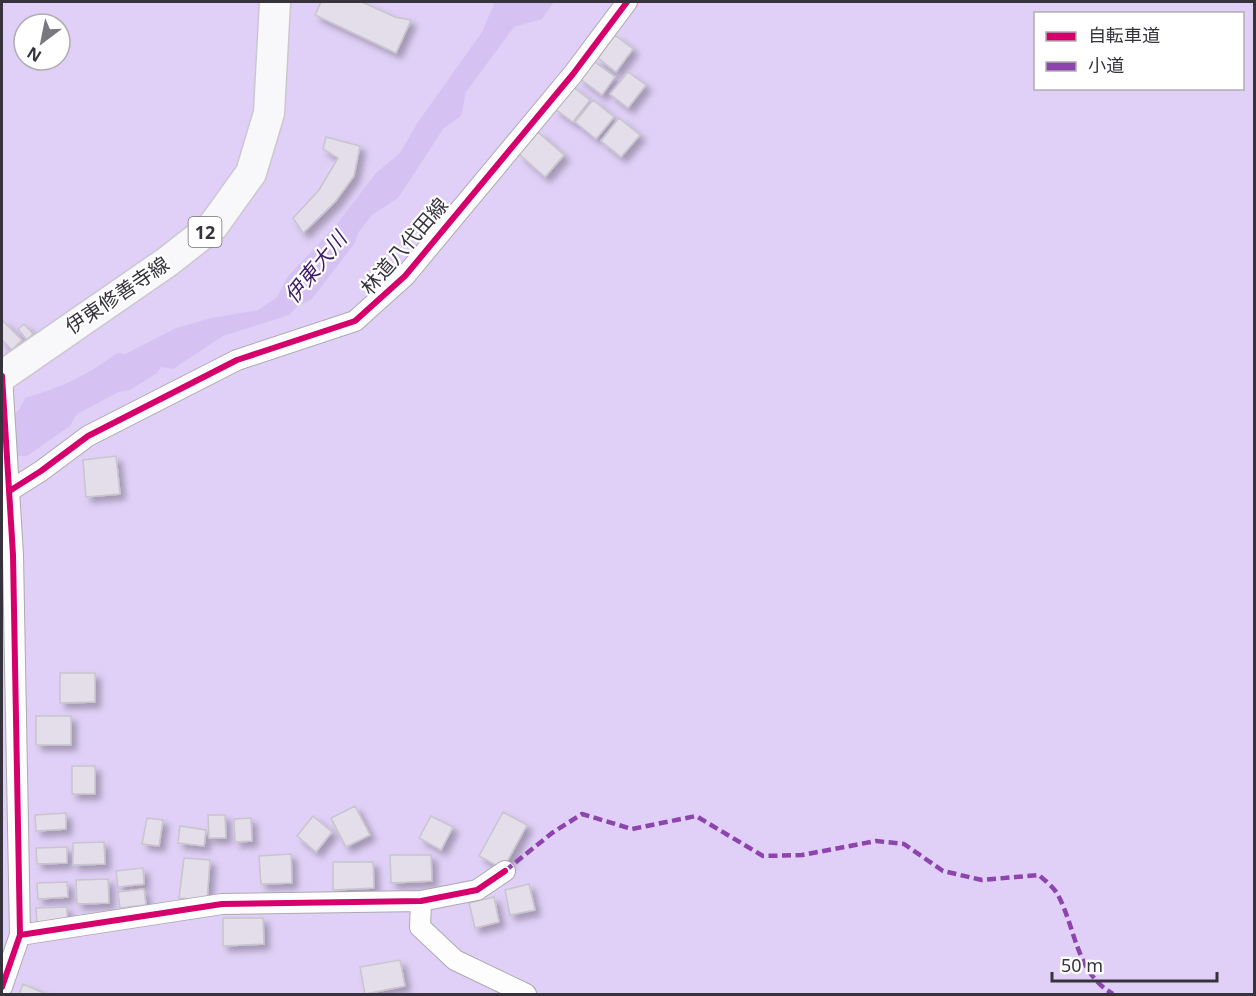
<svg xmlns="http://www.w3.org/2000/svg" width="1256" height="996" font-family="'Noto Sans','Noto Sans JP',sans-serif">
  <defs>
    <filter id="shadow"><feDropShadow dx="5.5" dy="5.5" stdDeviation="3" flood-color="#0004"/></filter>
  </defs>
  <rect width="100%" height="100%" fill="#f7f4fa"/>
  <path fill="#e0d0f7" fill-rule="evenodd" d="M 2,2 L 1254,2 L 1254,994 L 2,994 ZM 1036,14 L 1242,14 L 1242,88 L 1036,88 ZM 24,24 L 60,24 L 60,60 L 24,60 Z"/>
  <path fill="#d5c2f2" d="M 491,2 L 554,2 L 542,19 L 514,27 L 466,92 L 461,116 L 444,128 L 398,198 L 372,215 L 358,233 L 355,243 L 311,300 L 298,306 L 289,315 L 223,336 L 173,369 L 161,367 L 157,373 L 130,390 L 119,392 L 77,414 L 70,426 L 27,456 L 18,456 L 2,477 L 2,424 L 19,410 L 25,398 C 60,388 88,375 117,353 L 125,354 L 176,328 L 211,318 L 258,310 L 277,297 L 288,276 L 336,225 L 376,173 L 400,153 L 418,122 L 482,32 L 494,4 Z"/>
  <path fill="#e3deea" stroke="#c8c5cc" stroke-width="1.5" filter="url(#shadow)" d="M 321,2 L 362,2 L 395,17 L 411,20 L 396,53 L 315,15 Z
    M 615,35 L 633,49 L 616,72 L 598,58 Z
    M 592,60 L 615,77 L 602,95 L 579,78 Z
    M 628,72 L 646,85 L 628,108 L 610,94 Z
    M 572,86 L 590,100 L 573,122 L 555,109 Z
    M 593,100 L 614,117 L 596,139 L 575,122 Z
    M 619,118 L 640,135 L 621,157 L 601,141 Z
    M 538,132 L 564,155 L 545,177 L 519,154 Z
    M 326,137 L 360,146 L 354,176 L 335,202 L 303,233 L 293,218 L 319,190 L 338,158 L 323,149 Z
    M 2,320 L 22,340 L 12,350 L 2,340 Z
    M 24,324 L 33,334 L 27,340 L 18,329 Z
    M 116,456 L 120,494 L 86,497 L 83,460 Z
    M 60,673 L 95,673 L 95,702 L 60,703 Z
    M 36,716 L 71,716 L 71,745 L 36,745 Z
    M 72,766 L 95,766 L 95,794 L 72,794 Z
    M 355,806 L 370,835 L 346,847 L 331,818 Z
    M 503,812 L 527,825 L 503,869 L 479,856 Z
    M 66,813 L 66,829 L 36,831 L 35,815 Z
    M 208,815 L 225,815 L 226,838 L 209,838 Z
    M 313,816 L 332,832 L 316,852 L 297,836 Z
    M 431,816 L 453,827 L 441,850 L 419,838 Z
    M 147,818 L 163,820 L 159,846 L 142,844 Z
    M 251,818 L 252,841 L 235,842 L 234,819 Z
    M 180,826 L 206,830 L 204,846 L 178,843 Z
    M 104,842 L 105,864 L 73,865 L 73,843 Z
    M 67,847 L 67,863 L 37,864 L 36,848 Z
    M 291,854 L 292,883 L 261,884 L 259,856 Z
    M 390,855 L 431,855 L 432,881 L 391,883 Z
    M 184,858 L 210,860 L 207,901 L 179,898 Z
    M 333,862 L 373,862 L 374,888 L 333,890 Z
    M 143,868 L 144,884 L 118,887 L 116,871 Z
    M 108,879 L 109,903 L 77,904 L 76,880 Z
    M 67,882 L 68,897 L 38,899 L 37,883 Z
    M 529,884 L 535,910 L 510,915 L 505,890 Z
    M 144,889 L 146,905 L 120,908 L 118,892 Z
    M 494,897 L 499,922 L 475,928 L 469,903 Z
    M 67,907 L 67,923 L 37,924 L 36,908 Z
    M 223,918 L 263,918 L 264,944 L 223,946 Z
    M 400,960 L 405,986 L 365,994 L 360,967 Z
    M 23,984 L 46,994 L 19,994 Z"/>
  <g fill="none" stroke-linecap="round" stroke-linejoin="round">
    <g stroke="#aca9b0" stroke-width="22">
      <path id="street" d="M 11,490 L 41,471 L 88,436 L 237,360 L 355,321 L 405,276 L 573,74 L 627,2
        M 421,901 L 420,927 L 455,960 L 526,994
        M 20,935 L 222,904 L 421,901 L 477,890 L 505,871
        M 2,987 L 20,935 L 13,555 L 2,376"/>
    </g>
    <g stroke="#cbc7d0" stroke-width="33">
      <path id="primary" d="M 2,376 L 167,262 L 213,226 L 251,173 L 269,113 L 275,2"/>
    </g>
    <use href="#street" stroke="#fefdfe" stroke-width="20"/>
    <use href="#primary" stroke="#f8f7fa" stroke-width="30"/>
    <path stroke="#8e44ad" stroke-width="4.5" stroke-dasharray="9 4.5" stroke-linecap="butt" d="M 505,871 L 552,833 L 582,814 L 632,829 L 696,816 L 763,856 L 802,855 L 876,841 L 904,844 L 943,871 L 982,880 L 1039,875 C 1045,881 1054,887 1058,895 C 1076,929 1076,973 1113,994"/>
    <g stroke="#fff" stroke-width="10">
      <path id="cycleway" d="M 11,490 L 41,471 L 88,436 L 237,360 L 355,321 L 405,276 L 573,74 L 627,2
        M 20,935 L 222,904 L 421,901 L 477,890 L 505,871
        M 2,987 L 20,935 L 13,555 L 2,376"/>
    </g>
    <use href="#cycleway" stroke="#d6006c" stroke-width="6"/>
  </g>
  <g text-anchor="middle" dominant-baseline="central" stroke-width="4.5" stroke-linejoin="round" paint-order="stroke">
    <rect fill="#fff" stroke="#727076" stroke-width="1.5" x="188.5" y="217" width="33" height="30" rx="4.5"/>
    <g font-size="18" font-weight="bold" fill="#36333c">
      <text x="205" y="232">12</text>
    </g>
    <g font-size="20" fill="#36333c" stroke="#fff">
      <text transform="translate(404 246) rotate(-49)">林道八代田線</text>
      <text transform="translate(117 295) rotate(-34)">伊東修善寺線</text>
    </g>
    <g font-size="21" font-style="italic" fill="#411c67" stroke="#fff">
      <text transform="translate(315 267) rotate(-51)">伊東大川</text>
    </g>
  </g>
  <rect width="1256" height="996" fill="none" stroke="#36333c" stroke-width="6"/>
  <rect x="1034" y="12" width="210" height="78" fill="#ffffff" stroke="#afadb1" stroke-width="1.5"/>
  <rect x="1046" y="32" width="30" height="9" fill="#d6006c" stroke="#afadb1" stroke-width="1.5"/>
  <text x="1088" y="42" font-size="18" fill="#36333c">自転車道</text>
  <rect x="1046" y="62" width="30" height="9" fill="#8e44ad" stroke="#afadb1" stroke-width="1.5"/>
  <text x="1088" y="72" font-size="18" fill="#36333c">小道</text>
  <g transform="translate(42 42) rotate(212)"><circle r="28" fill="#ffffff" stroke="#afadb1" stroke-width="1.5"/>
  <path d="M0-4.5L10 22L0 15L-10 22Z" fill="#7a777e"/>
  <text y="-9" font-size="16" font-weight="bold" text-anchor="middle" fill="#36333c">N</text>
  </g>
  <path d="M1052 972v9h165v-9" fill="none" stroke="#36333c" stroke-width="3"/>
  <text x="1061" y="972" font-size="18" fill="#36333c" stroke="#ffffff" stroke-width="4.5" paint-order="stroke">50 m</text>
</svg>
